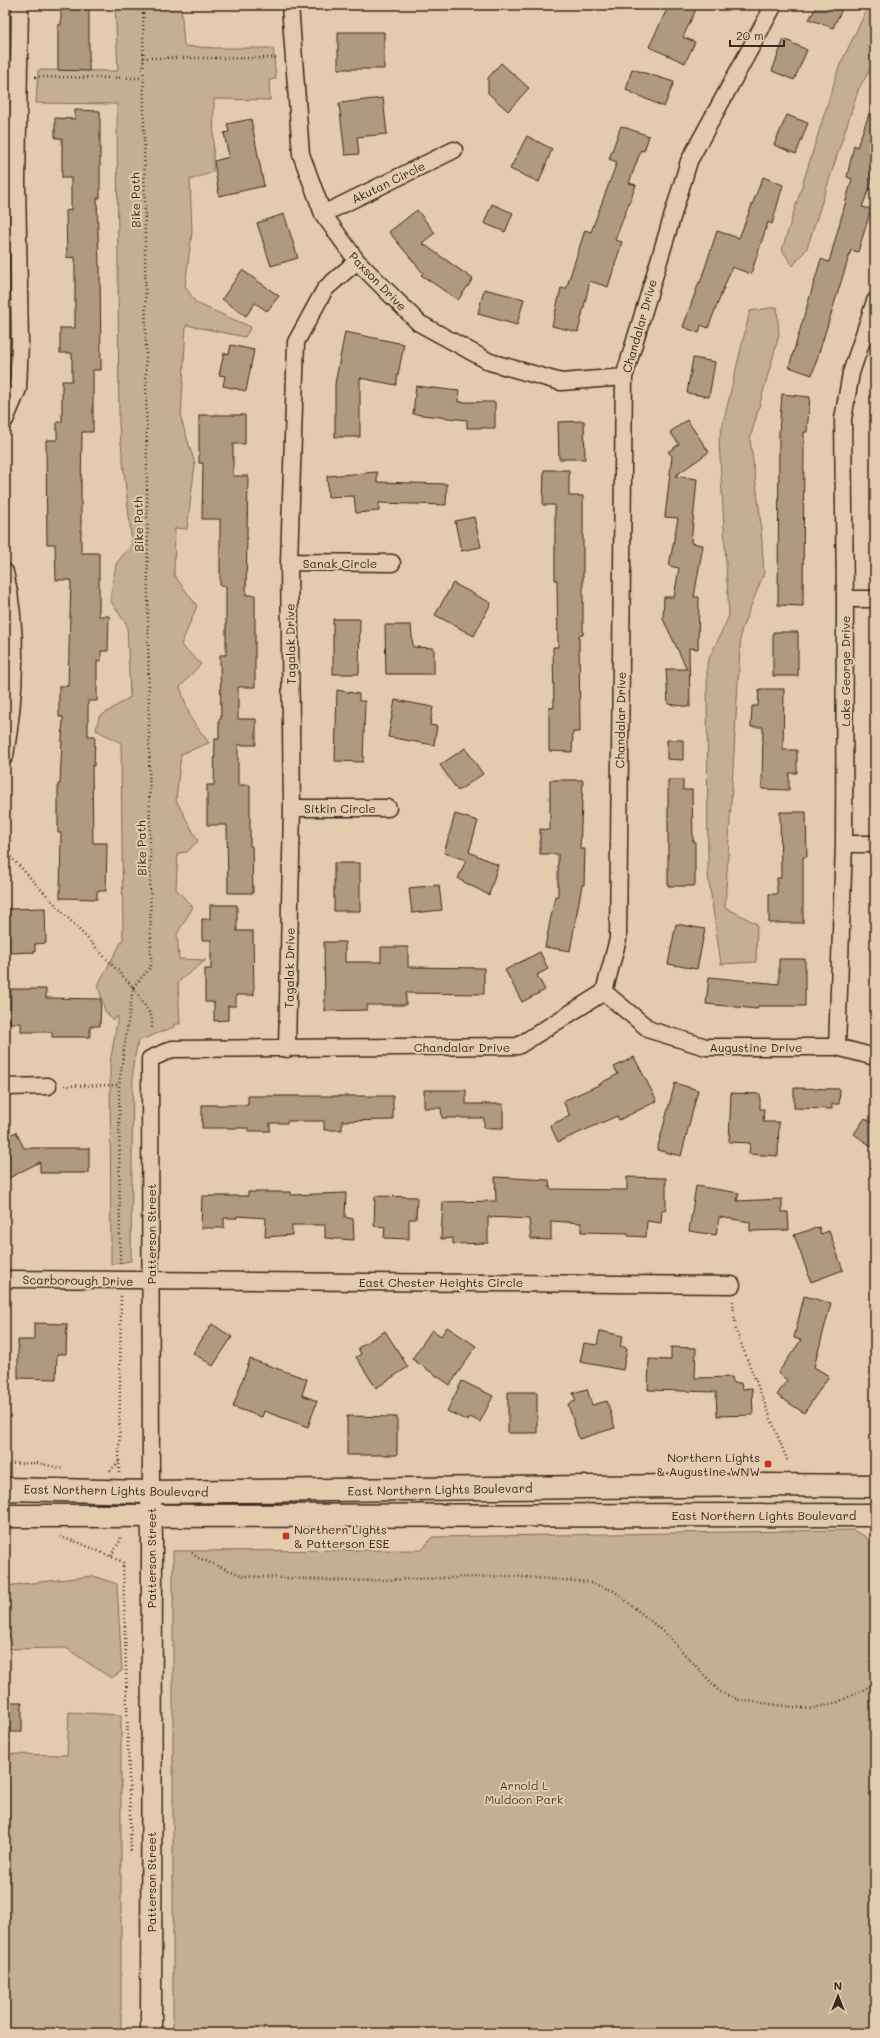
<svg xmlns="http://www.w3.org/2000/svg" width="880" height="2038" font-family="Mali,sans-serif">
  <rect width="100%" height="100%" fill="#e5cbad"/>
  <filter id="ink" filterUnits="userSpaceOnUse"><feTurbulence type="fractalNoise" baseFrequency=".025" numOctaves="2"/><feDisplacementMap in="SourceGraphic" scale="8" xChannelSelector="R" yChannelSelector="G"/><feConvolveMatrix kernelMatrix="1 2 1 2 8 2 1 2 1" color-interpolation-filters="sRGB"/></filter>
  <g filter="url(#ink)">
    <path fill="#c6ae93" stroke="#806c58" d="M 115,5 L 181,5 L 184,46 L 216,48 L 273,48 L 276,79 L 269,80 L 270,100 L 214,99 L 213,172 L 190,180 L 192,232 L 185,286 L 196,303 L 251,327 L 245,337 L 186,325 L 181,419 L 195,464 L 187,529 L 175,528 L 174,575 L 197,606 L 181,645 L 201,664 L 180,687 L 191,719 L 209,743 L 181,754 L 176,800 L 198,841 L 187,852 L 178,853 L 176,889 L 193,907 L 177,934 L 179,959 L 206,960 L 178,982 L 180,1024 L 174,1024 L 174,1027 L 138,1041 L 133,1066 L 131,1261 L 111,1264 L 110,1063 L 118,1016 L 113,1020 L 105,1011 L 98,985 L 123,939 L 121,743 L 96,730 L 99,717 L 130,697 L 127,625 L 110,600 L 116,564 L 132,544 L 119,425 L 117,104 L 36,103 L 38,70 L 118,71 Z
      M 869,5 L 875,5 L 875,62 L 859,88 L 807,248 L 793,266 L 782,250 L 839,67 Z
      M 777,307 L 779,335 L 750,439 L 760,514 L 764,573 L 741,631 L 725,907 L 757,924 L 756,962 L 721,964 L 708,875 L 707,663 L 729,616 L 719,440 L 750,311 Z
      M 853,1530 L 875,1542 L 875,2033 L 173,2033 L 173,1551 L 422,1550 L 432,1537 Z
      M 93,1576 L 117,1584 L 122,1671 L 111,1678 L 66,1648 L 5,1649 L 5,1586 Z
      M 69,1712 L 121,1715 L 121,2033 L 5,2033 L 5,1754 L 67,1755 Z"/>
    <path fill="#b19980" stroke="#3b2a1e" d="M 61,5 L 89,5 L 89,71 L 58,70 L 58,25 L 61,25 Z
      M 669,5 L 698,5 L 683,37 L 695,42 L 685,63 L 649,47 Z
      M 818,5 L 844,5 L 833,28 L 809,19 Z
      M 338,32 L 384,32 L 384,69 L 338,69 Z
      M 784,39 L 807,50 L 794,80 L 772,71 Z
      M 501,63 L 529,88 L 508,111 L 488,93 L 488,78 Z
      M 632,69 L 674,82 L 664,107 L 626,90 Z
      M 383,98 L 387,134 L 357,137 L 359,154 L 345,155 L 339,103 Z
      M 873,103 L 875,104 L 875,174 L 862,207 L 871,209 L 858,252 L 851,250 L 812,375 L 789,367 L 821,259 L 829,262 L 852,179 L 847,177 L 854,145 L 857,147 Z
      M 75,110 L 100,111 L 100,198 L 97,198 L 99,266 L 100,266 L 101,370 L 93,370 L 93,432 L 82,432 L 81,488 L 81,553 L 99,553 L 99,616 L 109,616 L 108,651 L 101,651 L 101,661 L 97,661 L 97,701 L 88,701 L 88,736 L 95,736 L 94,766 L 92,766 L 93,843 L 107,843 L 106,891 L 97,891 L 97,899 L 60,898 L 61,833 L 58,833 L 58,784 L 60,784 L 63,717 L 59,717 L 59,686 L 68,686 L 71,580 L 56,580 L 55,544 L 47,544 L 46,440 L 57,440 L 57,422 L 62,422 L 62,381 L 72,381 L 72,353 L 60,353 L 60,328 L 75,328 L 75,257 L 67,258 L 66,211 L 71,210 L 71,178 L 62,178 L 62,138 L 55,138 L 55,118 L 75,119 Z
      M 787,115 L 808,123 L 796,154 L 774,145 Z
      M 251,119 L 264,186 L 219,196 L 214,161 L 229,157 L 224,133 L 229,132 L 227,124 Z
      M 621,126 L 649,136 L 644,151 L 641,150 L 629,183 L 636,185 L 615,240 L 622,242 L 608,287 L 590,281 L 578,332 L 552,326 L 561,288 L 566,289 L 585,230 L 591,232 L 617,162 L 609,159 Z
      M 527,136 L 552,149 L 539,182 L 510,169 Z
      M 763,177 L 783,185 L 772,224 L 768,222 L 751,274 L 732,267 L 708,328 L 701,325 L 699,333 L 683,327 L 699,282 L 700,283 L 717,231 L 739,238 Z
      M 492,204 L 513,213 L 505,232 L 484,223 Z
      M 417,210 L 435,233 L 422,243 L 473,279 L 458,300 L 421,275 L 423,273 L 389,232 Z
      M 284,214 L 298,258 L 271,266 L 257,223 Z
      M 242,270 L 279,296 L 267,311 L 255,303 L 246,316 L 222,299 Z
      M 484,289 L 524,299 L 517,325 L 478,314 Z
      M 345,332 L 404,344 L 396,385 L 360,378 L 360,437 L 335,437 L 335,384 Z
      M 231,345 L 254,350 L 246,391 L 223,386 L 225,376 L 219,375 L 224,353 L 229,354 Z
      M 693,358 L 715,362 L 709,397 L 687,393 Z
      M 416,386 L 459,391 L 458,402 L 495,402 L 495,428 L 467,428 L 467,420 L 413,414 Z
      M 782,394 L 810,397 L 807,432 L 804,432 L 803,606 L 778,605 L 779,433 Z
      M 199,415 L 245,415 L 245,444 L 233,444 L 233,476 L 248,476 L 246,595 L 255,595 L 255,687 L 238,687 L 238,719 L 256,719 L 256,745 L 238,745 L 238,785 L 250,785 L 250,846 L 252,846 L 253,893 L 228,893 L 227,825 L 207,825 L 207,785 L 214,785 L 215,739 L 219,739 L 219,719 L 221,719 L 220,655 L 226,655 L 226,586 L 220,586 L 220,519 L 202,519 L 203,463 L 199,463 Z
      M 687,420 L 709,452 L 675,476 L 697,479 L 691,543 L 703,545 L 694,597 L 699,597 L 698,649 L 689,648 L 690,707 L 668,704 L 666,669 L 687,669 L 663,619 L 664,597 L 674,597 L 679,568 L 669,566 L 678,518 L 665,517 L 672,456 L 668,452 L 679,444 L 670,432 Z
      M 584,421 L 585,459 L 559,459 L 558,422 Z
      M 544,470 L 569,470 L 569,496 L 583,496 L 583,635 L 579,635 L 580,732 L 573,732 L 572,752 L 549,751 L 549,707 L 554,708 L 553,647 L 558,647 L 557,580 L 555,580 L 555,505 L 543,505 Z
      M 377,472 L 377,482 L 447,484 L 446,505 L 379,503 L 379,511 L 356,513 L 354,496 L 328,497 L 327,476 Z
      M 474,517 L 481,547 L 461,551 L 455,521 Z
      M 453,583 L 491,603 L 474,636 L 435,615 Z
      M 333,619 L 360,619 L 359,674 L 333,674 Z
      M 385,625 L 411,625 L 413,647 L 434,648 L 434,674 L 386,674 Z
      M 773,632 L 798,632 L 798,676 L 773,676 Z
      M 759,689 L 784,689 L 783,750 L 797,750 L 797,773 L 789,773 L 789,790 L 762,789 L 763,727 L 751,727 L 752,706 L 758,706 Z
      M 337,690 L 359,694 L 359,701 L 365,701 L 363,762 L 335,761 Z
      M 395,700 L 433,707 L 430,725 L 437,726 L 434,745 L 388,737 Z
      M 667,740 L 683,740 L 683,760 L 667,759 Z
      M 465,748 L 483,774 L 458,791 L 440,765 Z
      M 550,780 L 583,780 L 580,849 L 585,849 L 584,885 L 582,885 L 570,951 L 545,947 L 555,896 L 558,896 L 558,854 L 540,854 L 540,829 L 550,830 Z
      M 668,780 L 683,780 L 683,790 L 692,790 L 693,841 L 695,841 L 695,886 L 668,886 Z
      M 780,812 L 806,812 L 807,857 L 803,857 L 803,923 L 769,923 L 769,894 L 777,894 L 777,878 L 781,878 Z
      M 455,814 L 478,821 L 469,852 L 498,865 L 489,895 L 458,879 L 466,860 L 444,853 Z
      M 334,863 L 360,863 L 360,911 L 334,911 Z
      M 439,885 L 442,910 L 412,913 L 409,888 Z
      M 210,905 L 237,905 L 237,931 L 253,931 L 254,995 L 236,995 L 236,1006 L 228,1006 L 228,1020 L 214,1021 L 214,1002 L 205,1002 L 205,969 L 211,969 L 211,940 L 202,940 L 202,919 L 210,919 Z
      M 45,908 L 46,943 L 35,944 L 35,952 L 9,953 L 8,909 Z
      M 676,924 L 705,929 L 697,969 L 668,964 Z
      M 324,942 L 345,942 L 345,962 L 381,962 L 381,947 L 408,947 L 408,967 L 484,968 L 484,994 L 406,993 L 406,1005 L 367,1005 L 367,1010 L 325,1011 Z
      M 540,952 L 548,969 L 537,975 L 545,990 L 522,1002 L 505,970 Z
      M 779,959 L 805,959 L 805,1006 L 758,1006 L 757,1009 L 706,1004 L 709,977 L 779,984 Z
      M 11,989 L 46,989 L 46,998 L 101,999 L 100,1026 L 90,1026 L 90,1037 L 52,1037 L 52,1032 L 21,1032 L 21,1023 L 10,1023 Z
      M 634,1057 L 657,1101 L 619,1120 L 617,1116 L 558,1142 L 550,1125 L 570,1116 L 563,1101 L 601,1084 L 601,1083 L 618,1074 L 614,1067 Z
      M 675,1083 L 698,1090 L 681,1156 L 657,1150 Z
      M 794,1088 L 840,1089 L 839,1104 L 832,1104 L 832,1109 L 794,1108 Z
      M 424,1090 L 466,1090 L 466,1104 L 503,1104 L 503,1128 L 484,1128 L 484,1118 L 442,1118 L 441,1108 L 424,1108 Z
      M 731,1093 L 760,1094 L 760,1109 L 764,1109 L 763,1122 L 779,1122 L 778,1156 L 749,1154 L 750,1143 L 729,1142 Z
      M 248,1096 L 393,1096 L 393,1120 L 342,1121 L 342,1130 L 324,1130 L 324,1121 L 287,1121 L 287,1123 L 270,1123 L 270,1131 L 248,1131 L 248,1128 L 202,1128 L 202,1105 L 248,1105 Z
      M 865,1118 L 875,1125 L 875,1149 L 854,1134 Z
      M 16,1132 L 24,1148 L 89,1148 L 89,1173 L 40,1173 L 40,1162 L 5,1180 L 5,1137 Z
      M 495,1177 L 549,1180 L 550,1189 L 627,1190 L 627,1177 L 666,1178 L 666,1209 L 662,1210 L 661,1223 L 647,1221 L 646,1237 L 628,1236 L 628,1233 L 581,1232 L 581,1223 L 551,1221 L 551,1240 L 531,1239 L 529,1219 L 488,1217 L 488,1243 L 453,1244 L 453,1238 L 441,1239 L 443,1202 L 496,1201 Z
      M 696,1186 L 739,1193 L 737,1201 L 782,1199 L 782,1212 L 788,1212 L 789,1230 L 750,1231 L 750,1222 L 719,1217 L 716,1235 L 689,1231 Z
      M 248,1192 L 291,1192 L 291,1195 L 346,1193 L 345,1217 L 353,1219 L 354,1240 L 325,1238 L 325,1225 L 292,1225 L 292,1235 L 265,1237 L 266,1218 L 237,1216 L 237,1218 L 224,1218 L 224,1228 L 201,1228 L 202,1196 L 248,1196 Z
      M 375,1196 L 417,1197 L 416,1219 L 409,1219 L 409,1239 L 384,1238 L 385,1227 L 374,1226 Z
      M 819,1227 L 821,1234 L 829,1231 L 843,1270 L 811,1282 L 794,1235 Z
      M 804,1296 L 831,1303 L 814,1367 L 829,1376 L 804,1413 L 777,1395 L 787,1380 L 778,1373 L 801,1340 L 794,1338 Z
      M 34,1323 L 67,1324 L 66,1354 L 57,1354 L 56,1379 L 18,1378 L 18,1340 L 34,1340 Z
      M 212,1324 L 232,1337 L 213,1366 L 193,1353 Z
      M 447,1327 L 476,1346 L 450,1385 L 412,1359 L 432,1330 L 441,1336 Z
      M 385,1331 L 408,1367 L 376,1388 L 356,1357 L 361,1354 L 358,1348 Z
      M 600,1331 L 623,1336 L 620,1346 L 627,1348 L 623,1370 L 580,1362 L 584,1343 L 597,1345 Z
      M 671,1347 L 696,1348 L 695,1378 L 732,1377 L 733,1383 L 741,1383 L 742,1389 L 752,1388 L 753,1415 L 717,1416 L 716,1392 L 648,1390 L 649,1359 L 671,1360 Z
      M 250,1359 L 307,1379 L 302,1395 L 317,1401 L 308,1427 L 264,1411 L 262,1417 L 233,1407 Z
      M 462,1381 L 493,1396 L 480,1422 L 470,1417 L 468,1421 L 447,1411 Z
      M 587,1389 L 592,1405 L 607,1401 L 615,1428 L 579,1439 L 568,1404 L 576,1401 L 573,1393 Z
      M 508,1392 L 537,1392 L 537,1433 L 508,1433 Z
      M 347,1416 L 397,1417 L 397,1455 L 347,1455 Z
      M 6,1702 L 22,1702 L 22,1732 L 6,1732 Z"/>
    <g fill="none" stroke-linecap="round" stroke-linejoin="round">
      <g stroke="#3b2a1e" stroke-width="19">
        <path id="minor" d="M 290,5 L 301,154 L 323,214 L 357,261 L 419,323 L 490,362 L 561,382 L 624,377
          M 323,214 L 454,150
          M 5,420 L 18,389 L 20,342 L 17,183 L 20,5
          M 289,562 L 392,563
          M 5,572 C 19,633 15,695 5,756
          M 845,599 L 875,599
          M 292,808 L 388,808
          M 844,844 L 875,844
          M 604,992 L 650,1030 L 706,1047 L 837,1047 L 875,1057
          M 837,1047 L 844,844 L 845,599 L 843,419 L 851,373 L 875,301
          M 287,1049 L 292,808 L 289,562 L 296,342 L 325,289 L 357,261
          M 5,1087 L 48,1086
          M 5,1279 L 732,1285
          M 151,1492 L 150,1059 L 172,1049 L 518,1046 L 604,992 L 618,939 L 624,377 L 689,161 L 774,5"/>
      </g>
      <g stroke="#3b2a1e" stroke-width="23">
        <path id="tertiary" d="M 151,1492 L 152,1541 L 151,2033"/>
      </g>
      <g stroke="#3b2a1e" stroke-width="25">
        <path id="secondary" d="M 5,1489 L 151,1492 L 765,1485 L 875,1486
          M 5,1516 L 875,1515"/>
      </g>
      <path stroke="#3b2a1e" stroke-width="2.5" stroke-dasharray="1 3" stroke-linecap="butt" d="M 143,58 L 279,58
        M 35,77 L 143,78
        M 5,851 L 133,987 L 152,1017 L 152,1030
        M 133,987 L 151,967 L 143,5
        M 64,1086 L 119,1085
        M 120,1263 L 119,1085 L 133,987
        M 733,1301 L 736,1331 L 788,1462
        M 5,1464 L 38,1463 L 64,1469
        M 110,1471 L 119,1461
        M 119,1473 L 121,1296
        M 60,1537 L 80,1543 L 123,1562 L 131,1853
        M 192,1553 L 198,1558 L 244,1576 L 348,1581 L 511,1576 L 588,1582 L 614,1591 L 664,1632 L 720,1692 L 739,1700 L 809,1709 L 838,1702 L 875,1684
        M 111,1556 L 120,1541 L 120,1536"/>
      <use href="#minor" stroke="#e5cbad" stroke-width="16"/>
      <use href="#tertiary" stroke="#e5cbad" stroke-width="20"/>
      <use href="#secondary" stroke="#e5cbad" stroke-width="22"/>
    </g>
  </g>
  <g fill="#c8321e" stroke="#e5cbad" stroke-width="1.5">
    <rect x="764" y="1460" width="8" height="8" rx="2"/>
    <rect x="282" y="1532" width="8" height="8" rx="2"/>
  </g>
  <g text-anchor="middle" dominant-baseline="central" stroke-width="4" stroke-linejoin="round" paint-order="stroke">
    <g font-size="12" fill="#3b2a1e" stroke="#e5cbad">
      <text transform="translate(388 182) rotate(-26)">Akutan Circle</text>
      <text transform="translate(135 200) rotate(-91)">Bike Path</text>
      <text transform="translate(378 281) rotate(46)">Paxson Drive</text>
      <text transform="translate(639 326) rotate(-74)">Chandalar Drive</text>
      <text transform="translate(138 524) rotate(-91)">Bike Path</text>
      <text x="340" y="563">Sanak Circle</text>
      <text transform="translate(290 644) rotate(-91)">Tagalak Drive</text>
      <text transform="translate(845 671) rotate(-90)">Lake George Drive</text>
      <text transform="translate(620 720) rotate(-89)">Chandalar Drive</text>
      <text x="340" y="808">Sitkin Circle</text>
      <text transform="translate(141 848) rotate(-91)">Bike Path</text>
      <text transform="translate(289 968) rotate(-89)">Tagalak Drive</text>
      <text x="462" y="1047">Chandalar Drive</text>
      <text x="756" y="1047">Augustine Drive</text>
      <text transform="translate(151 1234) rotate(-90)">Patterson Street</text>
      <text transform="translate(78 1280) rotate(1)">Scarborough Drive</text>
      <text x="441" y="1282">East Chester Heights Circle</text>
      <text transform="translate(440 1489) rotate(-1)">East Northern Lights Boulevard</text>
      <text transform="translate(116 1490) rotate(1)">East Northern Lights Boulevard</text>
      <text x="764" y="1515">East Northern Lights Boulevard</text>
      <text transform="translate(151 1558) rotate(-90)">Patterson Street</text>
      <text transform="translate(151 1882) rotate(-90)">Patterson Street</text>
    </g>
    <g font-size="12" fill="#3b2a1e" stroke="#e5cbad" text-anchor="end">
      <text x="760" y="1457">Northern Lights<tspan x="760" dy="14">&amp; Augustine WNW</tspan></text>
      <text x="294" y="1529" text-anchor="start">Northern Lights<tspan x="294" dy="14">&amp; Patterson ESE</tspan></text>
    </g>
    <g font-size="12" fill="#503e30" stroke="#e5cbad">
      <text x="524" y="1785">Arnold L<tspan x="524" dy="14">Muldoon Park</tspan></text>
    </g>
  </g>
  <rect width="880" height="2038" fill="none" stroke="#e5cbad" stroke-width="20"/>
  <rect x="10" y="10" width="860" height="2018" fill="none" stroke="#3b2a1e" stroke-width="1.5" filter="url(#ink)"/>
  <g transform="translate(838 1996)" stroke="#e5cbad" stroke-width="3" paint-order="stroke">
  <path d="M0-3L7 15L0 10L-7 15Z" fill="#3b2a1e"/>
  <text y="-6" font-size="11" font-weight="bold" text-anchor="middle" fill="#3b2a1e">N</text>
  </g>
  <path d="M730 40v6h54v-6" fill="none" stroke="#3b2a1e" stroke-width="2"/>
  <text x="736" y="40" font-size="12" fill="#3b2a1e" stroke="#e5cbad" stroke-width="3" paint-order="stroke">20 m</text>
</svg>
